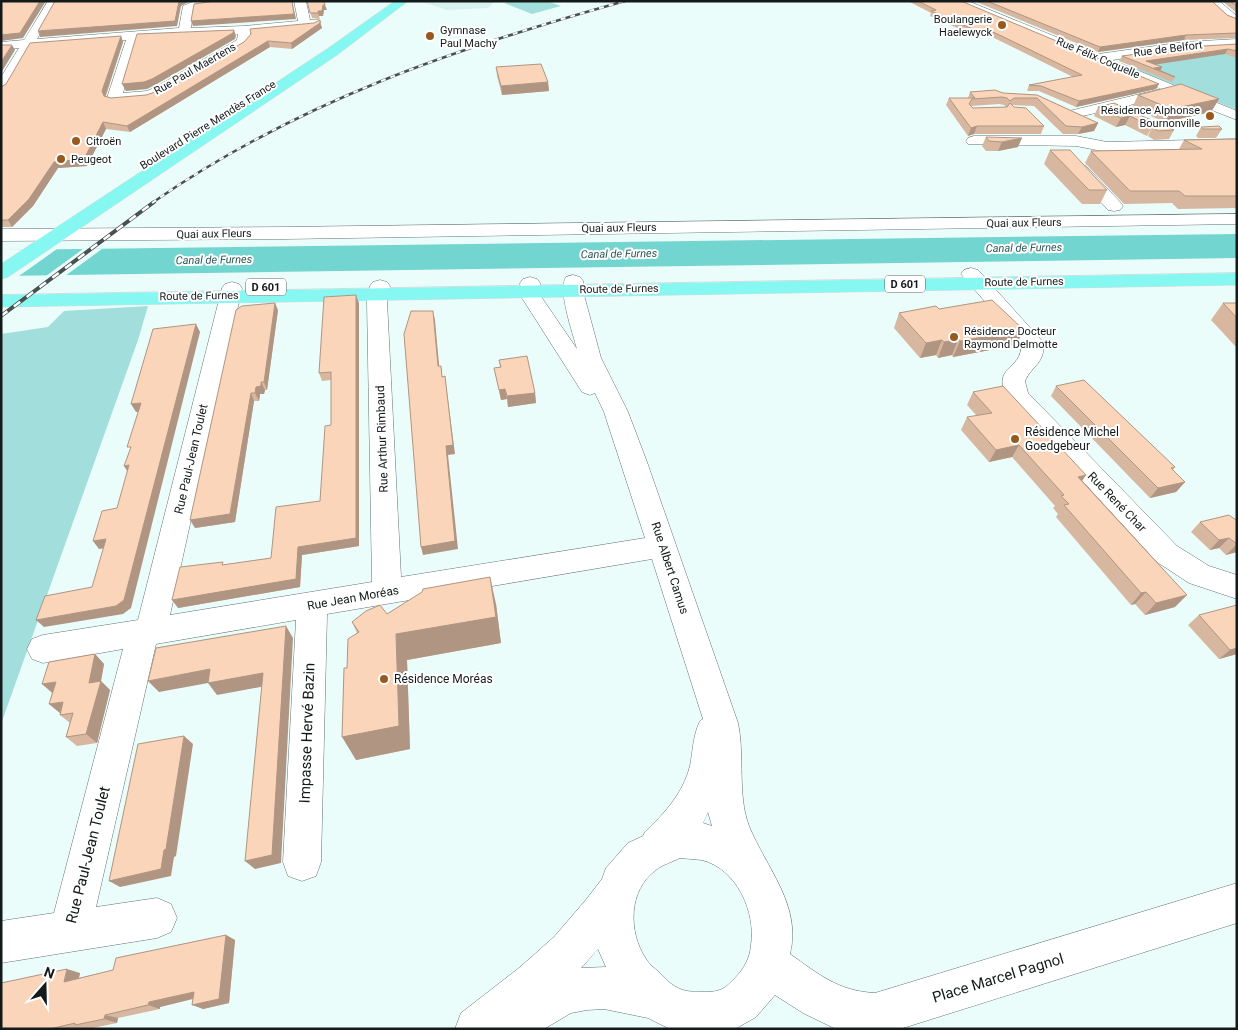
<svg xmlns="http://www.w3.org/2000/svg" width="1238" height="1030" font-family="Roboto,sans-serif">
  <rect width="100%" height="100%" fill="#ebfdfb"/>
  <path fill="#d6f1ef" d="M 425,1 L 495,1 L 488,8 L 447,10 L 423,2 Z"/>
  <path fill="#a2dedb" d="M 510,1 L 547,1 L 561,6 L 532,14 L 504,3 Z
    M 1237,49 L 1237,110 L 1130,67 L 1135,66 Z
    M 148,306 L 138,340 L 1,724 L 1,334 L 48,327 L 64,311 Z"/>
  <path fill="#73d5d0" d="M 1237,234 L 1237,258 L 1,276 L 1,250 Z"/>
  <path fill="#ebfdfb" d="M 57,249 L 19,276 L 1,276 L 1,250 Z
    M 83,249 L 102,249 L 65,276 L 46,276 Z"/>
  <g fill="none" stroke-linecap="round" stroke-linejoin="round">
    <g stroke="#627271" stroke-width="1">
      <path id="minor" d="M 48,1 L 59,1 L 37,39 L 179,28 L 183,6 L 194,1 L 226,1 L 221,4 L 194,8 L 191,28 L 244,26 L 298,21 L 294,1 L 306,1 L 310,20 L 319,20 L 321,23 L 315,27 L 250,33 L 251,38 L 245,46 L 166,93 L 149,99 L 114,102 L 109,101 L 107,98 L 126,40 L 32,47 L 8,89 L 1,93 L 1,77 L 19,48 L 1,50 L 1,42 L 24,40 ZM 238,34 L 237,40 L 156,87 L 147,91 L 123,93 L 138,39 Z
        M 953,1 L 968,1 L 1098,54 L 1184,42 L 1237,39 L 1237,47 L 1184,50 L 1112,60 L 1237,111 L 1237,120 L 1173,95 L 1074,118 L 1069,117 L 1067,114 L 1069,111 L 1161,89 Z
        M 1206,1 L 1219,1 L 1237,16 L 1237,24 L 1226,19 Z
        M 974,136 L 1076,136 L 1107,142 L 1237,139 L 1237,149 L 1107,152 L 1076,146 L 968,144 L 966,141 L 968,138 Z
        M 1080,164 L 1086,166 L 1120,202 L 1123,206 L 1120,210 L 1114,211 L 1108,210 L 1074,172 L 1072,169 L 1074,166 Z
        M 1237,214 L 1237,224 L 285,239 L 1,241 L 1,229 L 285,227 Z
        M 971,268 L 978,270 L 1043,342 C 1046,363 1032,365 1025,381 L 1028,393 L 1177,546 L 1209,566 L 1237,575 L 1237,599 L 1189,583 L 1157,562 L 1011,403 C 986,365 1024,372 1021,343 L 961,274 L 964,270 Z
        M 573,275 L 580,277 L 583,281 L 584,295 L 601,358 L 628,412 L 647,462 L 738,723 C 745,757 737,794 749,826 C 766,868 802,905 790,954 C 820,975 838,991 875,993 L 1237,883 L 1237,923 L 900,1029 L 836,1029 L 803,1013 L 775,995 L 756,1017 L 735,1029 L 670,1029 L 648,1018 L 604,1009 L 587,1010 L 571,1013 L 544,1029 L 455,1029 L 461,1013 L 519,968 L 554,937 L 585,901 L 602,879 L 606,868 L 628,843 L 643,836 L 645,832 C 665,813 683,793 690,766 C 693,750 693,735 700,721 L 703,719 L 652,559 L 327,614 L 321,862 L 316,876 L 302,881 L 288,876 L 283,862 L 296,620 L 156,644 L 96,907 L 157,898 L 171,904 L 177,918 L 171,932 L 157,938 L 1,963 L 1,921 L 54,913 L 123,649 L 43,663 L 32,659 L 27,649 L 32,639 L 43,635 L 138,620 L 222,288 L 225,284 L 232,282 L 239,284 L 242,288 L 170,615 L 372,582 L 367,301 L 370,286 L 373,282 L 380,280 L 387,282 L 390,286 L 387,301 L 401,577 L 645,538 L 604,412 L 595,393 L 590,395 L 582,392 L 522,298 L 520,283 L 523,279 L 530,277 L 537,279 L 540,283 L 542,298 L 577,349 C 573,334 557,289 566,277 ZM 708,812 L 712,826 L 703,823 ZM 680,858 C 687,859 695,859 702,860 C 737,869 756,912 751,945 C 750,958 744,969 735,978 C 723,991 718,992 702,992 C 697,991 691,992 687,991 C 675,989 666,980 659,972 C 654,968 649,964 646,959 C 628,932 628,890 656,870 C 662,865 672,862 680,858 ZM 598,949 L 606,967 L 581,968 L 583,966 Z"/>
    </g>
    <g stroke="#d9dada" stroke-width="1">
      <path id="major" d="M 395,1 L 408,1 L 337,55 L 8,277 L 1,279 L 1,264 L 327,49 Z
        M 1237,273 L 1237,285 L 1,307 L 1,295 Z"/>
    </g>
    <use href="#minor" fill="#fff" fill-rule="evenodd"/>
    <use href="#major" fill="#87f7f2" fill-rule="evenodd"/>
    <g stroke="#485050" stroke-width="2.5">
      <path id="rail-far1" d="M 152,203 C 297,102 456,48 625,1"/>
    </g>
    <g stroke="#485050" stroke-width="4">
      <path id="rail" d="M 1,316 L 154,202"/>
    </g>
    <use href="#rail-far1" stroke="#fff" stroke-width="2" stroke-dasharray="5" stroke-linecap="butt"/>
    <use href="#rail" stroke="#fff" stroke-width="2.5" stroke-dasharray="8" stroke-linecap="butt"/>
  </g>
  <path fill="#d7b79f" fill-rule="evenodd" d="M 307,1 L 327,10 L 324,10 L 323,16 L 319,16 L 320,19 L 312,18 Z
    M 908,1 L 961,1 L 1156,89 L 1076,107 L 1039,91 L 1027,91 L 1029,85 L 1073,77 L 984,33 L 973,35 L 930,16 L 931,13 Z
    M 974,1 L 1212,1 L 1227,15 L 1237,19 L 1237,38 L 1184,40 L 1098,52 Z
    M 1222,1 L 1237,1 L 1237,13 Z
    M 320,20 L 322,28 L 292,49 L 270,47 L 130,132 L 106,129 L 87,166 L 58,168 L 33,206 L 12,227 L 1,227 L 1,87 L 121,36 L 123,42 L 106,96 L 111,98 L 146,95 L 164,89 L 244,42 L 314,23 Z
    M 1237,44 L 1237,58 L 1225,54 L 1155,64 L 1162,67 L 1160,71 L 1175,77 L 1172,82 L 1119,61 L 1122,56 Z
    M 496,67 L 548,82 L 549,91 L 502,95 L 497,76 Z
    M 970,92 L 1037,95 L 1098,123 L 1094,131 L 1078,134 L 1063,134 L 1034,106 L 1012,105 L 1014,107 L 1044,126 L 1041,134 L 974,134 L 968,136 L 946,105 L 949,98 L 968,98 ZM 999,104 L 1004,105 L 1006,107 L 973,108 L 971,106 Z
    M 1138,95 L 1219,99 L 1211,112 L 1165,122 L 1132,108 Z
    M 1114,103 L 1152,127 L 1147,136 L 1125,125 L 1116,127 L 1094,116 L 1098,107 Z
    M 1152,127 L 1174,130 L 1169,139 L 1154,140 L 1148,136 Z
    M 1201,127 L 1222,129 L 1216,138 L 1198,138 L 1196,136 Z
    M 986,137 L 1018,147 L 998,151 L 986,151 L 982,146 Z
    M 1237,139 L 1237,208 L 1178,209 L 1172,203 L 1124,204 L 1085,163 L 1091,151 L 1179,149 L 1184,140 Z
    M 1050,150 L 1107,190 L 1100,204 L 1082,204 L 1044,164 Z
    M 359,303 L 359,546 L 302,555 L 300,587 L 178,608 L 225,565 L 271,558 L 320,501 L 331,425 L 331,380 L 322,381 L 319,373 Z
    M 1223,303 L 1237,303 L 1237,348 L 1211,320 Z
    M 939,309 L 1024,330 L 1016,345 L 953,357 L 952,355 L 938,358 L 936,355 L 920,358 L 894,328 L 899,313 Z
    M 278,310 L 267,390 L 265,390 L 264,394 L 260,394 L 259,401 L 254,401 L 235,522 L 195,528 Z
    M 499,360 L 535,393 L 536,403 L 508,407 L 507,399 L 501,400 L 494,368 L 500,367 Z
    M 1056,386 L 1175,467 L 1173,470 L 1185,482 L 1176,492 L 1150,498 L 1051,396 Z
    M 973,392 L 1086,475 L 1082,481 L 1175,607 L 1145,615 L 1135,604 L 1131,605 L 1056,517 L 1058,514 L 1053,508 L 1055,506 L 1012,457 L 989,462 L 961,430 L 967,417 L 977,416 L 967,405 Z
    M 1236,520 L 1237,552 L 1226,555 L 1219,548 L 1210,550 L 1191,532 L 1200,522 Z
    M 496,604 L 501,643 L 407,660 L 410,749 L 356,760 L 347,668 L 357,633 L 352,622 L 387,614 Z
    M 1199,615 L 1237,654 L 1219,659 L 1188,625 Z
    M 95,654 L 104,664 L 101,681 L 110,690 L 97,743 L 77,746 L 66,737 L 70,723 L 60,715 L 60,713 L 49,704 L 52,693 L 42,684 Z
    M 226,935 L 235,940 L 229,1003 L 203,1009 L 193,999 L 160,1007 L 160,1009 L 118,1018 L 117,1023 L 88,1029 L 85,1028 L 80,1029 L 1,1029 L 80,973 L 79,978 L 113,970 Z"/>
  <path fill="#af9582" d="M 40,1 L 46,1 L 23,38 L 1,41 L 1,35 Z
    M 179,1 L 190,1 L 181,6 L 177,26 L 40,37 L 38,31 Z
    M 292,1 L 296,19 L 193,26 L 191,21 Z
    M 323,5 L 325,5 L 327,10 L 324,10 L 323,16 L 319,16 L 318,11 Z
    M 320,23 L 322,28 L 292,49 L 291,43 Z
    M 985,28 L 984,33 L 973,35 L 975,30 Z
    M 234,30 L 236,36 L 235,39 L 155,85 L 147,89 L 126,91 L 122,84 Z
    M 1186,35 L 1184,40 L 1098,52 L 1100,47 Z
    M 121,36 L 123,42 L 105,97 L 102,91 Z
    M 268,41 L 270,47 L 130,132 L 127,126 Z
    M 12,45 L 15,50 L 1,73 L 1,62 Z
    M 1228,49 L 1225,54 L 1146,66 L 1146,61 Z
    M 1162,67 L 1160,71 L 1154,69 Z
    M 548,82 L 549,91 L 502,95 L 501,86 Z
    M 1159,84 L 1156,89 L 1076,107 L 1079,101 Z
    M 1219,99 L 1211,112 L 1165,122 L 1171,109 Z
    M 1130,116 L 1125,125 L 1116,127 L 1121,118 Z
    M 103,122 L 106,129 L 87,166 L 58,168 L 33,206 L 12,227 L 8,220 L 54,162 Z
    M 1098,123 L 1094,131 L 1078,134 L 1082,127 Z
    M 977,126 L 974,134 L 968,136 L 971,128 Z
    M 1022,138 L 1018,147 L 998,151 L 1002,142 Z
    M 356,295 L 359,303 L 359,546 L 302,555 L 300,587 L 178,608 L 172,600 L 298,547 L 356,538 Z
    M 275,303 L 278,310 L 267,390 L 264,382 Z
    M 433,311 L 435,320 L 440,375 L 438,366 Z
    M 196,324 L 200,332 L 131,608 L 123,614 L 44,627 L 36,620 L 116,606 Z
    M 1024,330 L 1016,345 L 953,357 L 960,341 Z
    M 942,340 L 936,355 L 920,358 L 926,343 Z
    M 958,340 L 952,355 L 938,358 L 944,342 Z
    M 445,376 L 446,385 L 455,454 L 448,455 L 458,549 L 423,555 L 421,547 L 446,446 Z
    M 261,382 L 265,390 L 264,394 L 260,394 L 259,401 L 255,393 L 256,387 Z
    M 505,389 L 507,399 L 501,400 L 499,390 Z
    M 251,393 L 254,401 L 235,522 L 195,528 L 190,520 Z
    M 535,393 L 536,403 L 508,407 L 507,396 Z
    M 141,403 L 146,411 L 136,412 L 131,404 Z
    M 1019,445 L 1012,457 L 989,462 L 996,450 Z
    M 129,465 L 129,474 L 124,466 Z
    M 1086,475 L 1077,488 L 1078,477 Z
    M 1185,482 L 1176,492 L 1150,498 L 1158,488 Z
    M 1229,538 L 1219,548 L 1210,550 L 1219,540 Z
    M 106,539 L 113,547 L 99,549 L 93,541 Z
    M 1237,544 L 1237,552 L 1226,555 Z
    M 490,577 L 496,604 L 501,643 L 407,660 L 410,749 L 356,760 L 342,737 L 396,634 Z
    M 1146,592 L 1135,604 L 1131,605 L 1141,593 Z
    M 1187,595 L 1175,607 L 1145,615 L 1156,603 Z
    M 286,626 L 293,638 L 281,863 L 255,869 L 245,861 Z
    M 1237,648 L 1237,654 L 1219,659 L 1230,650 Z
    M 95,654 L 104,664 L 101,681 L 110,690 L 97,743 L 86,734 L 89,683 Z
    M 210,669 L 263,673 L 271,685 L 217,695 L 208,683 L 159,692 L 148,681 Z
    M 56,682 L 53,693 L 42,684 Z
    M 63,702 L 60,713 L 49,704 Z
    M 184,736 L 193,744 L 176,856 L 174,857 L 171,876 L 120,887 L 109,881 L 164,850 Z
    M 226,935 L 235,940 L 229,1003 L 203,1009 L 192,1005 Z
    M 67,969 L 80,973 L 77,986 L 64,982 Z
    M 194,992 L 204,996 L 160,1007 L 160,1009 L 148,1005 L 149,1002 Z
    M 105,1015 L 118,1018 L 117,1023 L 104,1019 Z"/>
  <path fill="#fad5b9" stroke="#af9582" d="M 1,1 L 40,1 L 20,33 L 1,35 Z
    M 55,1 L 179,1 L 175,21 L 38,31 Z
    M 215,1 L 292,1 L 294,14 L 191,21 L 194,4 Z
    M 307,1 L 324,1 L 325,5 L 323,5 L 322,11 L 318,11 L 318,13 L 310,13 Z
    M 918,1 L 961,1 L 1159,84 L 1079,101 L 1041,86 L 1029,85 L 1082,75 L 985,28 L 975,30 L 931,11 L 936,10 Z
    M 987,1 L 1212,1 L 1227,15 L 1237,19 L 1237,33 L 1186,35 L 1100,47 Z
    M 1230,1 L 1237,1 L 1237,6 Z
    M 320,20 L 320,23 L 291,43 L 268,41 L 127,126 L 103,122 L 84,159 L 54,162 L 29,199 L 8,220 L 1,220 L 1,87 L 6,84 L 30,43 L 121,36 L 102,91 L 104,96 L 111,98 L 146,95 L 164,89 L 244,42 L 251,34 L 250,29 L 314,23 Z
    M 234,30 L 233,33 L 152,79 L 144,82 L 122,84 L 137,34 Z
    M 1237,44 L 1237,51 L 1228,49 L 1146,61 L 1162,67 L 1154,68 L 1175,77 L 1122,56 L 1187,47 Z
    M 1,45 L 12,45 L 1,62 Z
    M 541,64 L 548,82 L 501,86 L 496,67 Z
    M 1181,84 L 1219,99 L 1171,109 L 1138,95 Z
    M 995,90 L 1003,93 L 1037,95 L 1098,123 L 1082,127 L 1066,126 L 1037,98 L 1014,98 L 1010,101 L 1007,98 L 1002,97 L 972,99 L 969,104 L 973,108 L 1007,107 L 1010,103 L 1014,107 L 1026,108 L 1044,126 L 977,126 L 971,128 L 949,98 L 975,98 L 970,92 Z
    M 1114,103 L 1151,120 L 1152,127 L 1130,116 L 1121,118 L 1098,107 Z
    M 1219,126 L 1222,129 L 1203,129 L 1201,127 Z
    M 1152,127 L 1167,127 L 1174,130 L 1158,131 Z
    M 986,137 L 1022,138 L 1002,142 L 989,141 Z
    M 1237,139 L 1237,196 L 1185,196 L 1179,191 L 1130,191 L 1091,151 L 1202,149 L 1184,140 Z
    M 1050,150 L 1070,150 L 1107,190 L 1089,190 Z
    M 356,295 L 356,538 L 298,547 L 296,579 L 172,600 L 180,567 L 223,562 L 222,565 L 271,558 L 276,507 L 320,501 L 325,426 L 331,425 L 331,372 L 319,373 L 324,297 Z
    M 992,300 L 1024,330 L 960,341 L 958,340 L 944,342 L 942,340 L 926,343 L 899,313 L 936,306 L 939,309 Z
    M 275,303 L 264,382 L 261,382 L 261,386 L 256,387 L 255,393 L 251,393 L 230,514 L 190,520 L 236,310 L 242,306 Z
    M 1223,303 L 1237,303 L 1237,318 Z
    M 411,311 L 433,311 L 438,366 L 441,366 L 442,377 L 445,376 L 453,445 L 446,446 L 455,541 L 421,547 L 404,334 Z
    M 196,324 L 124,600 L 116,606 L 36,620 L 45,596 L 92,587 L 106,539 L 93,541 L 102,511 L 117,508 L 129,465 L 124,466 L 131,447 L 127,447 L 141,403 L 131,404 L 153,329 Z
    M 527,356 L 535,393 L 507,396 L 505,389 L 499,390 L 494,368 L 501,367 L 499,360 Z
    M 1084,380 L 1175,467 L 1171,468 L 1185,482 L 1158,488 L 1056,386 Z
    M 1003,386 L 1086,475 L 1078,477 L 1187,595 L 1156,603 L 1146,592 L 1141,593 L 1064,505 L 1069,504 L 1061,496 L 1064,495 L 1019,445 L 996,450 L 967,417 L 992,413 L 973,392 Z
    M 1229,515 L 1236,520 L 1237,520 L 1237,544 L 1229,538 L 1219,540 L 1200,522 Z
    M 490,577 L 496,617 L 396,634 L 399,726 L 342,737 L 344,668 L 347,668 L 348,639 L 359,632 L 352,622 L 366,611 L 380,605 L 387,614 L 422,592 L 423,589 Z
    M 1237,605 L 1237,648 L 1230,650 L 1199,615 Z
    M 286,626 L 272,855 L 245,861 L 263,673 L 208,683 L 210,669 L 148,681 L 156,648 Z
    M 95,654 L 89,683 L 101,681 L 86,734 L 66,737 L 73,713 L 60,715 L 63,702 L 49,704 L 56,682 L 42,684 L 49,662 Z
    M 184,736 L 166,849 L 164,850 L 161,869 L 109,881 L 138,744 Z
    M 226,935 L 219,999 L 192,1005 L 194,992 L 149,1002 L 148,1005 L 105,1015 L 104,1019 L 75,1025 L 75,1023 L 50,1029 L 1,1029 L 1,983 L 67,969 L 64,982 L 113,970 L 116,958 Z"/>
  <g fill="#97591e" stroke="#fff" stroke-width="2">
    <circle cx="1002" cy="25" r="5"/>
    <circle cx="430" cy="36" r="5"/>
    <circle cx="1210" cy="116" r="5"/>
    <circle cx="76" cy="141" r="5"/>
    <circle cx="61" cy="159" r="5"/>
    <circle cx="954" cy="337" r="5"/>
    <circle cx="1015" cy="439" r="5"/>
    <circle cx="384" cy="679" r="5"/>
  </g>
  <g text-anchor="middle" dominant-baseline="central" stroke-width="4" stroke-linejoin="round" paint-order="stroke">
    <g font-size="11" fill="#141a1a" stroke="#fff" text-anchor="start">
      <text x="992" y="19" text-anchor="end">Boulangerie<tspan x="992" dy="13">Haelewyck</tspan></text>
      <text x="440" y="30">Gymnase<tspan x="440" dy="13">Paul Machy</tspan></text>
      <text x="1200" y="110" text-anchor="end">Résidence Alphonse<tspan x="1200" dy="13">Bournonville</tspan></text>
      <text x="86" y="141">Citroën</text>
      <text x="71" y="159">Peugeot</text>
      <text x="964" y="331">Résidence Docteur<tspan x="964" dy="13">Raymond Delmotte</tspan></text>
    </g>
    <g font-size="11" fill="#141a1a" stroke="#fff">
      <text transform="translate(1168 49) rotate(-7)">Rue de Belfort</text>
      <text transform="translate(1098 58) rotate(23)">Rue Félix Coquelle</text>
      <text transform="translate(195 69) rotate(-30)">Rue Paul Maertens</text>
      <text transform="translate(208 125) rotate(-32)">Boulevard Pierre Mendès France</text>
      <text transform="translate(1024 223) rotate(-1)">Quai aux Fleurs</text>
      <text transform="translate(619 228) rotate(-1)">Quai aux Fleurs</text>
      <text transform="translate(214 234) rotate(-1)">Quai aux Fleurs</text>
      <text transform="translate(1024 282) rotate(-1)">Route de Furnes</text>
      <text transform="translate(619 289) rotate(-1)">Route de Furnes</text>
      <text transform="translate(199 296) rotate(-1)">Route de Furnes</text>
    </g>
    <g font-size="11" font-style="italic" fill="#285552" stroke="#fff">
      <text transform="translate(1024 248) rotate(-1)">Canal de Furnes</text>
      <text transform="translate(619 254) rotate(-1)">Canal de Furnes</text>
      <text transform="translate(214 260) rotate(-1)">Canal de Furnes</text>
    </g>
    <g fill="#fff" stroke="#5a5f5f" stroke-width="1">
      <rect x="885" y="275.5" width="40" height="17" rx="4"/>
      <rect x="246" y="278.5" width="40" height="17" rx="4"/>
    </g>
    <g font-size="11" font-weight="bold" fill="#141a1a">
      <text x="905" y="284">D 601</text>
      <text x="266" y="287">D 601</text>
    </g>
    <g font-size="12" fill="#141a1a" stroke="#fff" text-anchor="start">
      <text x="1025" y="432">Résidence Michel<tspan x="1025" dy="14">Goedgebeur</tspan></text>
      <text x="394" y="679">Résidence Moréas</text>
    </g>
    <g font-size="12" fill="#141a1a" stroke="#fff">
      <text transform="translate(382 439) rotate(-92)">Rue Arthur Rimbaud</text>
      <text transform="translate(191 459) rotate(-77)">Rue Paul-Jean Toulet</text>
      <text transform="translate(1117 502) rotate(46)">Rue René Char</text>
      <text transform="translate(670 568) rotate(72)">Rue Albert Camus</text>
      <text transform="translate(353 598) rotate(-10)">Rue Jean Moréas</text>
    </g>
    <g font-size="15" fill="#141a1a" stroke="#fff">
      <text transform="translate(307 733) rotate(-88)">Impasse Hervé Bazin</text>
      <text transform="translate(88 855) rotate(-76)">Rue Paul-Jean Toulet</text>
      <text transform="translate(998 978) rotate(-17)">Place Marcel Pagnol</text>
    </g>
  </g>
  <rect width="1238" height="1030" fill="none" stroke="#141a1a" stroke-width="5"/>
  <g transform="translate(45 985) rotate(20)" stroke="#ffffff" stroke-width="4" paint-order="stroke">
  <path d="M0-4L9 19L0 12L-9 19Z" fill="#141a1a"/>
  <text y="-8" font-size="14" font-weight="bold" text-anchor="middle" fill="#141a1a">N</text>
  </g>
</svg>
